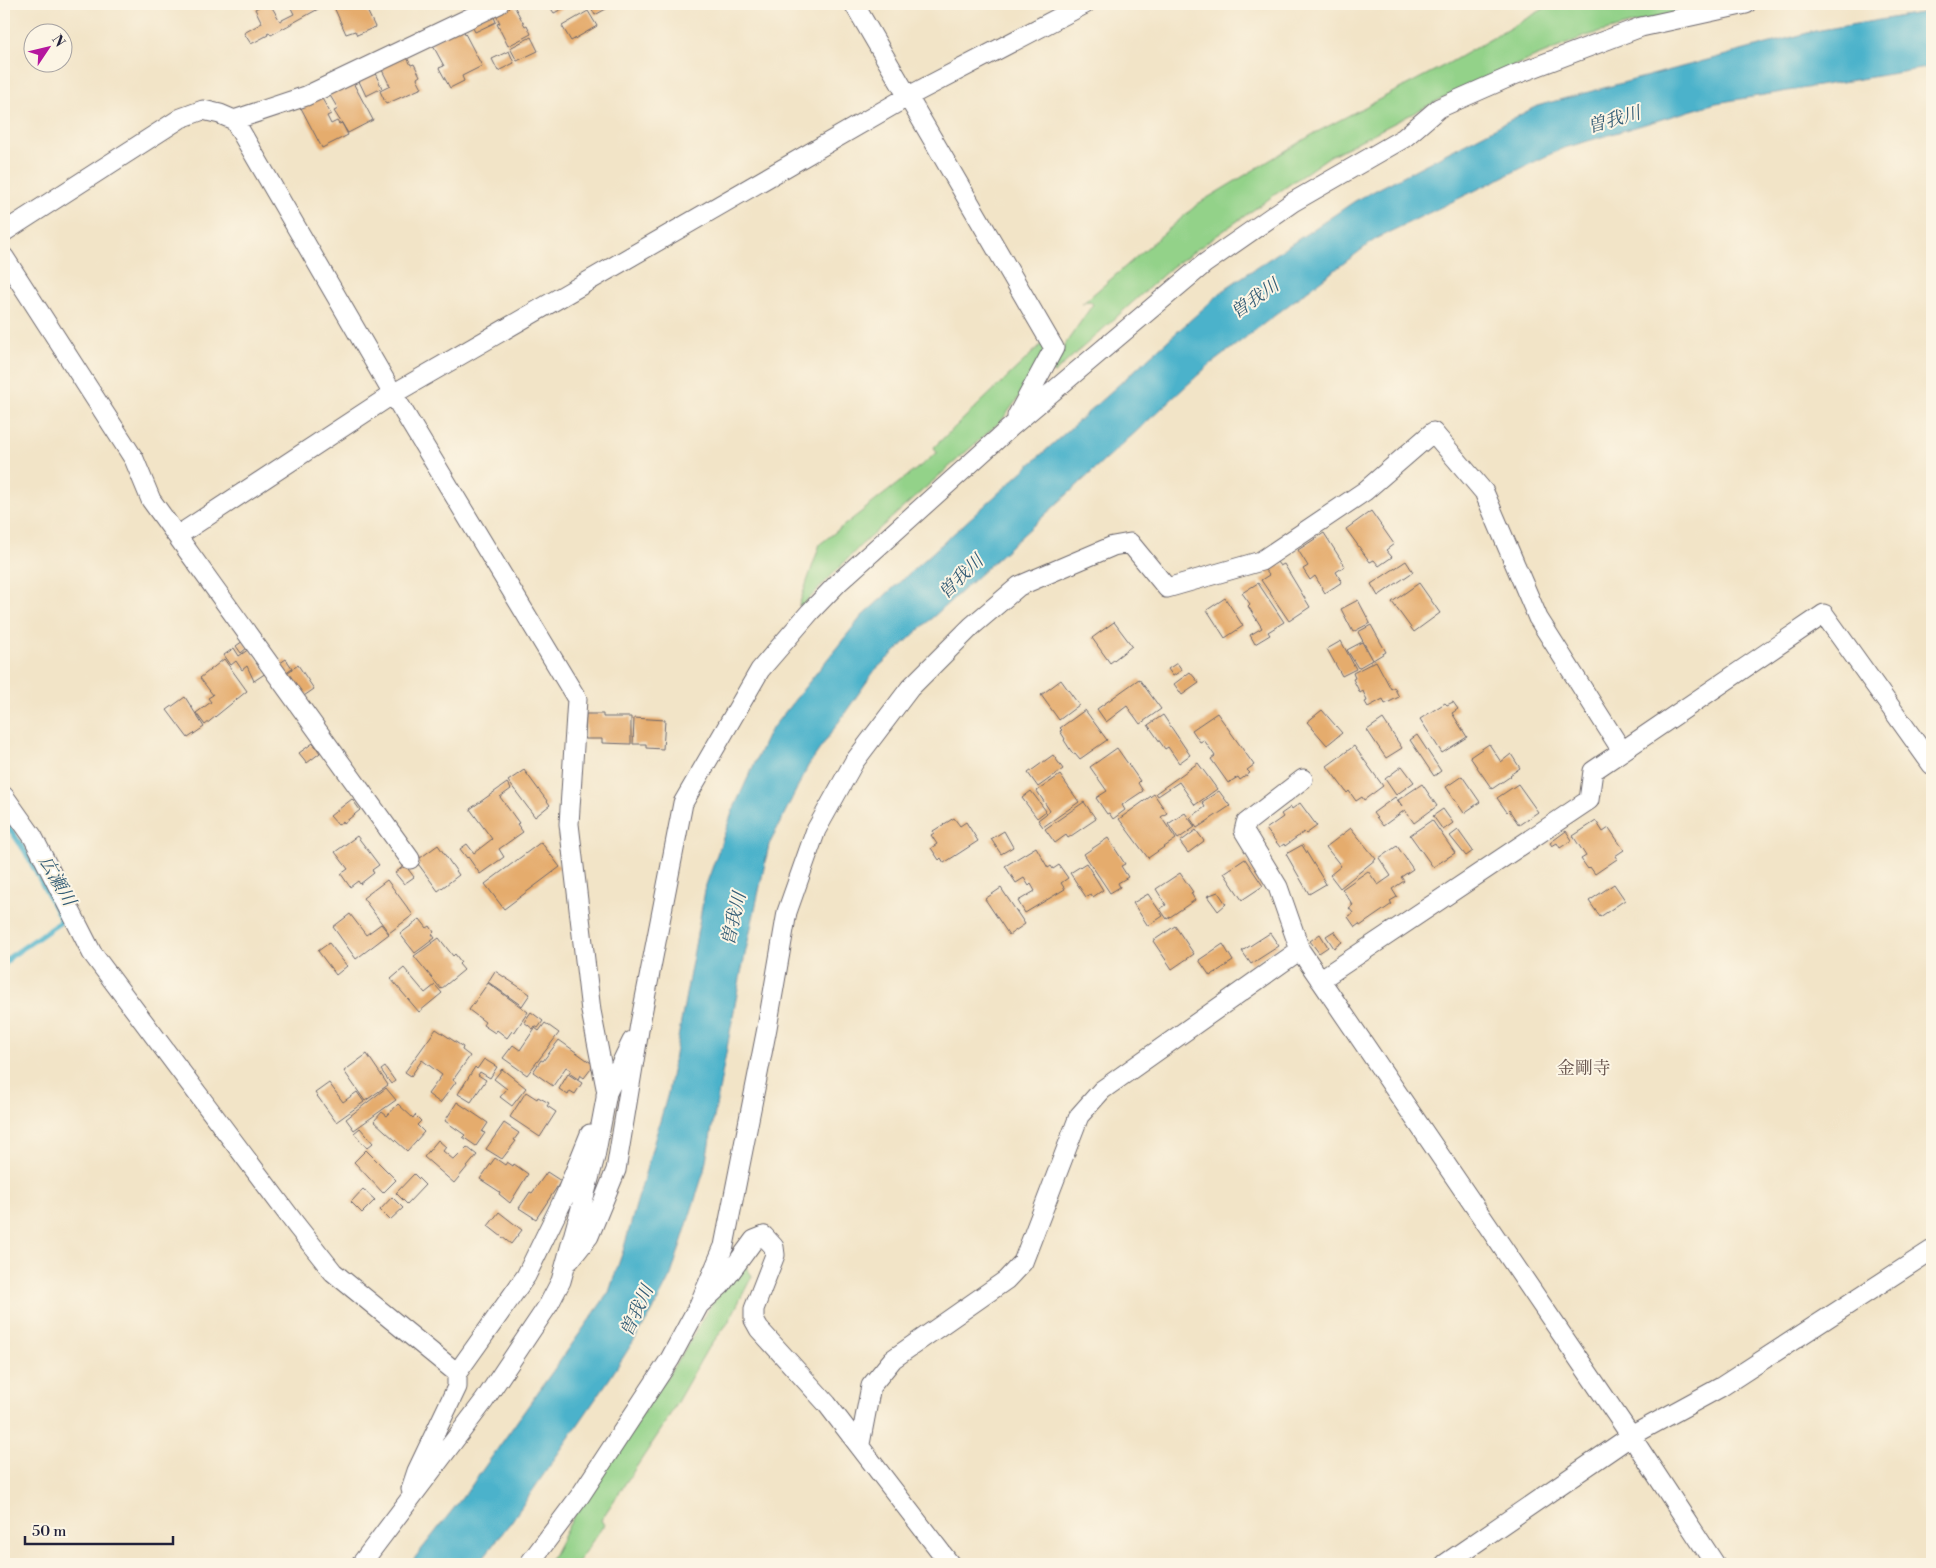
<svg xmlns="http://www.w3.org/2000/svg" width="1936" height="1568" font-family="'Libre Bodoni','Noto Serif JP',serif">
  <rect width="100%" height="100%" fill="#fcf5e5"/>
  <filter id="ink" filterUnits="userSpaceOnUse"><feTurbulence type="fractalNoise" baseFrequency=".02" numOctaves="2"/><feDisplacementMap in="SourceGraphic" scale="10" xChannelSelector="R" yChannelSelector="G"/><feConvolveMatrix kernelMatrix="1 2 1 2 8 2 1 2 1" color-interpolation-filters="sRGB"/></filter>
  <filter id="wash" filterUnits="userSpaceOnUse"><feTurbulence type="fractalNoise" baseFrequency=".0096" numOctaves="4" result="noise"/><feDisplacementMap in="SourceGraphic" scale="20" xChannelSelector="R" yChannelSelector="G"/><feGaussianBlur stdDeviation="1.12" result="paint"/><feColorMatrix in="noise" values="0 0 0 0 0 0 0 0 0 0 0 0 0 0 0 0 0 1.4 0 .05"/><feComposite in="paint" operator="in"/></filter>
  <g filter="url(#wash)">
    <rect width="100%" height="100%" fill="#f2e4c7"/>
    <path fill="#93d289" stroke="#5a7a62" d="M 1552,4 L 1709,4 L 1586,36 L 1470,84 L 1330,156 L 1172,267 L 1054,373 L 1049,371 L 1050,366 L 1093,304 L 1089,301 L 1082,304 L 1199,203 L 1315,133 L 1449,63 Z
      M 1046,340 L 1044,354 L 1028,385 L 1002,420 L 861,545 L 802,606 L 799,605 L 820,544 L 937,453 L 934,447 Z
      M 744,1264 L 752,1276 L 728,1323 L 706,1351 L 663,1427 L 601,1520 L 604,1525 L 576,1564 L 546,1564 L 553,1556 L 578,1508 L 681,1356 L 710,1306 Z"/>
    <path fill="#4cb2cb" stroke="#376a83" d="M 1932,11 L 1932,67 L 1716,103 L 1561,149 L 1377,238 L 1208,366 L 875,670 L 808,766 L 769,845 L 741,973 L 704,1171 L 671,1275 L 652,1312 L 610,1378 L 511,1522 L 478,1564 L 410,1564 L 469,1489 L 609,1292 L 623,1251 L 668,1093 L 706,885 L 733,810 L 769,732 L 862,616 L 1226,288 L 1355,201 L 1537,106 L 1815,31 Z"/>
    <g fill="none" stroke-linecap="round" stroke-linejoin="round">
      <path stroke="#4cb2cb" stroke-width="5.5" d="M 4,820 L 25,851 L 62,921 L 10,957 L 4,965"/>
    </g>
    <g id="blocks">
      <path fill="#e5ac6d" d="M 264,4 L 270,4 L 280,21 L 294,14 L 289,4 L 317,4 L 320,8 L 271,35 L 269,32 L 267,33 L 268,35 L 251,44 L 244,33 L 262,23 L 255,9 Z
        M 335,4 L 364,4 L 375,27 L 357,35 L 355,31 L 346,34 L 333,5 Z
        M 508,4 L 513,4 L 525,26 L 527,25 L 531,34 L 508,46 L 497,24 L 500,23 L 494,11 Z
        M 548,4 L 572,4 L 554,13 Z
        M 584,4 L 615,4 L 595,15 L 589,4 L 586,6 Z
        M 588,11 L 597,26 L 571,41 L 562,26 Z
        M 492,12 L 496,22 L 475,32 L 470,22 Z
        M 461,26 L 482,66 L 462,76 L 464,81 L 450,88 L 439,68 L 444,66 L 431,42 Z
        M 531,37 L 538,51 L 517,61 L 510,48 Z
        M 509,51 L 514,63 L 498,71 L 492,59 Z
        M 405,54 L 411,65 L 414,64 L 420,76 L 417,78 L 422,88 L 386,104 L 380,91 L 390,86 L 380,66 Z
        M 373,69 L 382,88 L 366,96 L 357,77 Z
        M 351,79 L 373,120 L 348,133 L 334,111 L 338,109 L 328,92 Z
        M 321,97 L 331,114 L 327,116 L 331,124 L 337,121 L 339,124 L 342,123 L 348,135 L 322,148 L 301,108 Z
        M 1371,511 L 1394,544 L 1386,550 L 1392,557 L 1379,566 L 1374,560 L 1370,562 L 1346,529 Z
        M 1324,533 L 1345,566 L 1336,572 L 1342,582 L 1325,593 L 1315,576 L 1310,580 L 1303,569 L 1308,566 L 1298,550 Z
        M 1406,561 L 1413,572 L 1378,596 L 1371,584 Z
        M 1277,562 L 1280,566 L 1284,564 L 1310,607 L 1289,621 L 1261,580 L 1269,575 L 1265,570 Z
        M 1258,583 L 1284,622 L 1268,632 L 1270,635 L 1255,644 L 1250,635 L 1262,628 L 1248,606 L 1250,604 L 1242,593 Z
        M 1419,583 L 1440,613 L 1414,632 L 1392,602 Z
        M 1225,598 L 1243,626 L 1225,638 L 1207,610 Z
        M 1358,600 L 1370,623 L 1353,632 L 1341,609 Z
        M 1114,622 L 1132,646 L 1110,663 L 1092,638 Z
        M 1371,625 L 1386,652 L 1373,660 L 1358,632 Z
        M 243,641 L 248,647 L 241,653 L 236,646 Z
        M 1341,641 L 1356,669 L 1342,676 L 1327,649 Z
        M 1362,642 L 1372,660 L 1358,668 L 1347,650 Z
        M 234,648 L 239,656 L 249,649 L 266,673 L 254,681 L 247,666 L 242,670 L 236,661 L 231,665 L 224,655 Z
        M 224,659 L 247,691 L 205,725 L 196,713 L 211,702 L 208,698 L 213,695 L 200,678 Z
        M 286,659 L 292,668 L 284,674 L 277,665 Z
        M 1376,661 L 1391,689 L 1394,687 L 1399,697 L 1385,704 L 1383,699 L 1368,707 L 1365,702 L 1367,701 L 1363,691 L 1360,693 L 1353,679 L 1355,678 L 1353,673 Z
        M 1177,663 L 1182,670 L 1173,676 L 1168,669 Z
        M 298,665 L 314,689 L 301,698 L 284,675 Z
        M 1190,672 L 1199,683 L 1182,695 L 1174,684 Z
        M 1139,679 L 1161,709 L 1140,724 L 1127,706 L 1106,722 L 1097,709 Z
        M 1061,680 L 1079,705 L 1059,720 L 1041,695 Z
        M 185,697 L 204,727 L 188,738 L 167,710 Z
        M 1453,702 L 1458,709 L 1452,713 L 1467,737 L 1442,753 L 1420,719 L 1445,703 L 1447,705 Z
        M 1085,710 L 1107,740 L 1080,759 L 1075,753 L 1073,754 L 1064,740 L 1065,739 L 1060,731 L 1062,730 L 1060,728 Z
        M 1322,710 L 1342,733 L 1327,745 L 1307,722 Z
        M 1217,713 L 1254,765 L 1247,770 L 1250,773 L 1240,780 L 1238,777 L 1228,783 L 1211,759 L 1215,756 L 1204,740 L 1200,742 L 1192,730 Z
        M 586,714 L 603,714 L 603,717 L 631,717 L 631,744 L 602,743 L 602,739 L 585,739 Z
        M 1163,715 L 1190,755 L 1179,763 L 1168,747 L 1165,749 L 1148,725 Z
        M 634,718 L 665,720 L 663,749 L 646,748 L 646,744 L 633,744 Z
        M 1383,719 L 1402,748 L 1386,758 L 1367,730 Z
        M 1417,735 L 1441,771 L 1434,776 L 1410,740 Z
        M 313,743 L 320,753 L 307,763 L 299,753 Z
        M 1489,744 L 1501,762 L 1511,754 L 1520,768 L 1510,775 L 1511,776 L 1492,789 L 1470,757 Z
        M 1354,746 L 1383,786 L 1364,800 L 1362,797 L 1356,801 L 1349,791 L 1347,793 L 1327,766 Z
        M 1117,748 L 1140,781 L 1138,783 L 1143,791 L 1122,805 L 1125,810 L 1113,819 L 1109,813 L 1107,814 L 1096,798 L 1107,791 L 1090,767 Z
        M 1053,755 L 1063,769 L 1038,787 L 1028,773 Z
        M 1198,763 L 1217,789 L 1195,805 L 1179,782 L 1158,796 L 1156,793 Z
        M 1402,766 L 1414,782 L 1396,795 L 1385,779 Z
        M 524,770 L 550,805 L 535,817 L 508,781 Z
        M 1060,775 L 1079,802 L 1043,827 L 1038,820 L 1050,811 L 1037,791 Z
        M 1462,776 L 1480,802 L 1464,813 L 1446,787 Z
        M 507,783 L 511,789 L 500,797 L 519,823 L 517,824 L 523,832 L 499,849 L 504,857 L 480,874 L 468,857 L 467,858 L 460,849 L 467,844 L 474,853 L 492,839 L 470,809 Z
        M 1422,784 L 1437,806 L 1414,823 L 1405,810 L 1383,826 L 1373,813 L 1395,797 L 1402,806 L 1398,800 Z
        M 1518,784 L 1538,812 L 1519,825 L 1509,810 L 1507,812 L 1497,798 Z
        M 1031,791 L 1046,811 L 1037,818 L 1022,798 Z
        M 1219,791 L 1230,806 L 1197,828 L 1190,818 L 1205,807 L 1202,802 Z
        M 1154,794 L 1167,813 L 1161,817 L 1176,839 L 1148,858 L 1119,819 Z
        M 352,799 L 360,810 L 344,823 L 343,821 L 338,825 L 330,816 Z
        M 1084,802 L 1096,819 L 1068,838 L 1066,835 L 1055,843 L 1045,829 Z
        M 1300,803 L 1317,826 L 1306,834 L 1304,832 L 1285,846 L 1284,844 L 1280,847 L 1266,829 L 1283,817 L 1281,814 L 1291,807 L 1292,809 Z
        M 1443,809 L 1453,823 L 1443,830 L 1433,816 Z
        M 1185,813 L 1195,827 L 1178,839 L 1168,824 Z
        M 954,818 L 960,826 L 966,822 L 978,841 L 944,863 L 941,858 L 939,860 L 931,848 L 937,844 L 931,835 L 934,833 L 933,831 Z
        M 1432,820 L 1455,853 L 1433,867 L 1410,835 Z
        M 1596,821 L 1603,832 L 1609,828 L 1624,850 L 1615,856 L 1617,859 L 1595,874 L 1590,867 L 1588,869 L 1581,859 L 1586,856 L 1573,836 Z
        M 1351,828 L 1376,859 L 1340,888 L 1330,875 L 1341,866 L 1326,847 Z
        M 1196,830 L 1204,841 L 1188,853 L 1180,842 Z
        M 1458,830 L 1473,851 L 1466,856 L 1450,836 Z
        M 1004,831 L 1013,847 L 1001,854 L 991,839 Z
        M 1566,831 L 1572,840 L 1560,848 L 1557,843 L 1552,846 L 1550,843 Z
        M 357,836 L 379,865 L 372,870 L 374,873 L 360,884 L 358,881 L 350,887 L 341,874 L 348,869 L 335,852 Z
        M 1108,838 L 1125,864 L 1121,866 L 1128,877 L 1118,883 L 1120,887 L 1110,893 L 1084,854 Z
        M 541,842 L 560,867 L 504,909 L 485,884 Z
        M 438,845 L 459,875 L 438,891 L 416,861 Z
        M 1302,845 L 1326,884 L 1309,894 L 1286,854 Z
        M 1397,846 L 1413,869 L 1401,877 L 1404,881 L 1392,889 L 1397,897 L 1390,901 L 1392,904 L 1360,926 L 1359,924 L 1355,927 L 1348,917 L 1353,913 L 1349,908 L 1353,905 L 1342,889 L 1368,871 L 1378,885 L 1391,876 L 1379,858 Z
        M 1036,847 L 1048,868 L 1051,866 L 1053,869 L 1059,865 L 1068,878 L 1061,883 L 1065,889 L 1025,913 L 1018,901 L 1035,891 L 1031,884 L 1029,886 L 1024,878 L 1016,883 L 1005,866 Z
        M 1245,859 L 1263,886 L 1242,900 L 1224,873 Z
        M 1086,863 L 1103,890 L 1093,897 L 1091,894 L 1086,897 L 1070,873 Z
        M 405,865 L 414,877 L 404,884 L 395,873 Z
        M 1180,873 L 1193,892 L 1191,893 L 1195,900 L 1167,919 L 1160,909 L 1166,905 L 1156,889 Z
        M 387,880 L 413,915 L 389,933 L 363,898 Z
        M 1614,884 L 1625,900 L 1600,917 L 1589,901 Z
        M 1001,888 L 1025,924 L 1009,935 L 985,899 Z
        M 1218,892 L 1226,904 L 1218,911 L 1207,896 Z
        M 1148,894 L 1163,916 L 1148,926 L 1133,903 Z
        M 350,914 L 366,935 L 381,924 L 389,934 L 356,959 L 333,927 Z
        M 420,919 L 427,928 L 430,926 L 434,932 L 432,934 L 435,938 L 415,953 L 400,934 Z
        M 1175,926 L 1194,954 L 1172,969 L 1153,941 Z
        M 1334,931 L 1342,942 L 1334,948 L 1326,936 Z
        M 1270,933 L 1279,946 L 1251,964 L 1242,951 Z
        M 1320,934 L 1328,947 L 1319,953 L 1310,941 Z
        M 439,938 L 453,956 L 455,954 L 461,962 L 459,964 L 464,970 L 441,989 L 414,956 Z
        M 329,943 L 347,966 L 336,975 L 318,951 Z
        M 1223,944 L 1233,961 L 1210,976 L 1199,960 Z
        M 404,968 L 425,993 L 435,985 L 442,993 L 419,1012 L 391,979 Z
        M 495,971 L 530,994 L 522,1006 L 488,982 Z
        M 488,983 L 528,1012 L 514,1033 L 512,1031 L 507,1038 L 497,1030 L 495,1033 L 483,1025 L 485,1022 L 469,1010 Z
        M 531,1012 L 543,1021 L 538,1028 L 535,1026 L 533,1029 L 524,1022 Z
        M 545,1023 L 559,1033 L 527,1075 L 503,1058 L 513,1045 L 520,1050 L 535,1028 L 539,1031 Z
        M 436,1029 L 463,1047 L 462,1050 L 470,1056 L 453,1080 L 456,1082 L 440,1103 L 428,1094 L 442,1075 L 422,1060 L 411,1076 L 405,1072 Z
        M 559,1040 L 594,1065 L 584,1078 L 580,1075 L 578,1079 L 569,1073 L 571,1070 L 566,1067 L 553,1086 L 533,1072 L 541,1060 L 543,1061 Z
        M 367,1054 L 388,1085 L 365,1101 L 344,1071 Z
        M 484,1059 L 497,1067 L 490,1078 L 480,1072 L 478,1075 L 486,1080 L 471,1102 L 458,1094 L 475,1067 L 477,1069 Z
        M 385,1067 L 395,1081 L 391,1084 L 381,1070 Z
        M 502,1069 L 526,1088 L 512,1106 L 500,1097 L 507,1089 L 494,1079 Z
        M 568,1074 L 582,1083 L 575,1094 L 570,1091 L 568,1095 L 559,1089 Z
        M 329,1083 L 343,1102 L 357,1092 L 364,1102 L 336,1122 L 315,1093 Z
        M 386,1088 L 396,1100 L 354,1130 L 346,1119 Z
        M 526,1092 L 537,1099 L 538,1097 L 549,1103 L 547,1106 L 556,1112 L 540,1137 L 510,1117 Z
        M 457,1102 L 488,1123 L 482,1132 L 485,1133 L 476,1146 L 463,1137 L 465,1135 L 445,1121 Z
        M 398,1104 L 413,1118 L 415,1115 L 421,1121 L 417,1125 L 424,1132 L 407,1151 L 374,1121 L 382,1112 L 387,1116 Z
        M 504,1123 L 519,1133 L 514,1140 L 516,1141 L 502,1159 L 486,1149 Z
        M 360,1128 L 373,1143 L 367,1148 L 354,1133 Z
        M 438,1140 L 446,1147 L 443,1151 L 454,1160 L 467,1147 L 477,1155 L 454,1183 L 424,1157 Z
        M 366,1150 L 396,1180 L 383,1193 L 354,1162 Z
        M 495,1158 L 505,1165 L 507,1162 L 513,1166 L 514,1164 L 528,1174 L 510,1203 L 499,1194 L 500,1192 L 480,1179 Z
        M 547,1172 L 561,1181 L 536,1219 L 519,1208 L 530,1192 L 532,1193 Z
        M 414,1174 L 425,1185 L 407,1204 L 396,1193 Z
        M 363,1189 L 375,1200 L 362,1213 L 351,1202 Z
        M 392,1197 L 403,1208 L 390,1220 L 380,1210 Z
        M 499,1212 L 522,1230 L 511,1244 L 488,1226 Z"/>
    </g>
  </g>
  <g filter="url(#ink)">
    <use href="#blocks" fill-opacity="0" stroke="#6b666c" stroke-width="1"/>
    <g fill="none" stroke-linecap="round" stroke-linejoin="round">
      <g stroke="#6b666c" stroke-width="21">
        <path id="street" d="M 854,4 L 1054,348 L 1017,416
          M 234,120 L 306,96 L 499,4
          M 4,232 L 181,118 L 203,110 L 220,114 L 234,120 L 393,394 L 577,699 L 569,824 L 591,1011 L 607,1093 L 595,1157 L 561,1281 L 549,1304 L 484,1401 L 361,1564
          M 4,257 L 134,459 L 151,500 L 410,859
          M 177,536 L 393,394 L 907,97 L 1085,4
          M 1303,779 L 1246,823 L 1244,831 L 1278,887 L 1300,950 L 1631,1436 L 1715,1564
          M 4,796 L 33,837 L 92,953 L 296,1225 L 333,1272 L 457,1373 L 457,1387 L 417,1471 L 411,1489
          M 1320,980 L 1589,800 L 1593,771 L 1824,614 L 1932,765
          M 606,1095 L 632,1041
          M 570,1260 L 589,1236 L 616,1170 L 640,1024 L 683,803 L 760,670 L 810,612 L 839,582 L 1012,426 L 1204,264 L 1293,202 L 1404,138 L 1439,108 L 1514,75 L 1641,27 L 1746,4
          M 699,1305 L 724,1246 L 767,1028 L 787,912 L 816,830 L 854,762 L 910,688 L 972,626 L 1019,586 L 1113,546 L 1130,543 L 1167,588 L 1261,561 L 1365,491 L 1433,432 L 1484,492 L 1538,618 L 1622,751
          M 457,1373 L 526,1276 L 565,1196 L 590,1134
          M 860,1444 L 871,1386 L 893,1359 L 1006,1280 L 1023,1262 L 1079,1116 L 1102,1090 L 1300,950
          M 529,1564 L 580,1496 L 670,1359 L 699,1305 L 721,1285 L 754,1240 L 764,1236 L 774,1247 L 775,1255 L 754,1309 L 754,1320 L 759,1329 L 827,1404 L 950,1564
          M 1445,1564 L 1631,1436 L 1721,1387 L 1932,1250"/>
      </g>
      <use href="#street" stroke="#fff" stroke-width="19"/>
    </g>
  </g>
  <g text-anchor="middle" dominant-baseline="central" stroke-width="4" stroke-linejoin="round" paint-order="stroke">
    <g font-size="18" font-style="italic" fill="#335c75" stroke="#fcf5e5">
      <text transform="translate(1614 120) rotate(-16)">曽我川</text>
      <text transform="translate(1255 299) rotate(-35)">曽我川</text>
      <text transform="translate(961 577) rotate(-44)">曽我川</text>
      <text transform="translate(57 881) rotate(60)">広瀬川</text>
      <text transform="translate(734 919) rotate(-77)">曽我川</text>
      <text transform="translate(637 1311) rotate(-65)">曽我川</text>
    </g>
    <g font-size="18" fill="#66524c" stroke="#fcf5e5">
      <text x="1584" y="1068">金剛寺</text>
    </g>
  </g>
  <rect width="1936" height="1568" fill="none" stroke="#fcf5e5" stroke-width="20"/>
  <g transform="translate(48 48) rotate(55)"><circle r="24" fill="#fcf5e5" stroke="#a5a1a1"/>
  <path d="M0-4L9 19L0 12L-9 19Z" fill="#b5179e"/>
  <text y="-8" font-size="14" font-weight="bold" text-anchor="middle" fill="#22223b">N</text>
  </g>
  <path d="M25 1536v8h148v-8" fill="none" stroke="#22223b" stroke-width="2.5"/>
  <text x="32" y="1536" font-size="15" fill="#22223b" stroke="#fcf5e5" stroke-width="4" paint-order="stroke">50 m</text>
</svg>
